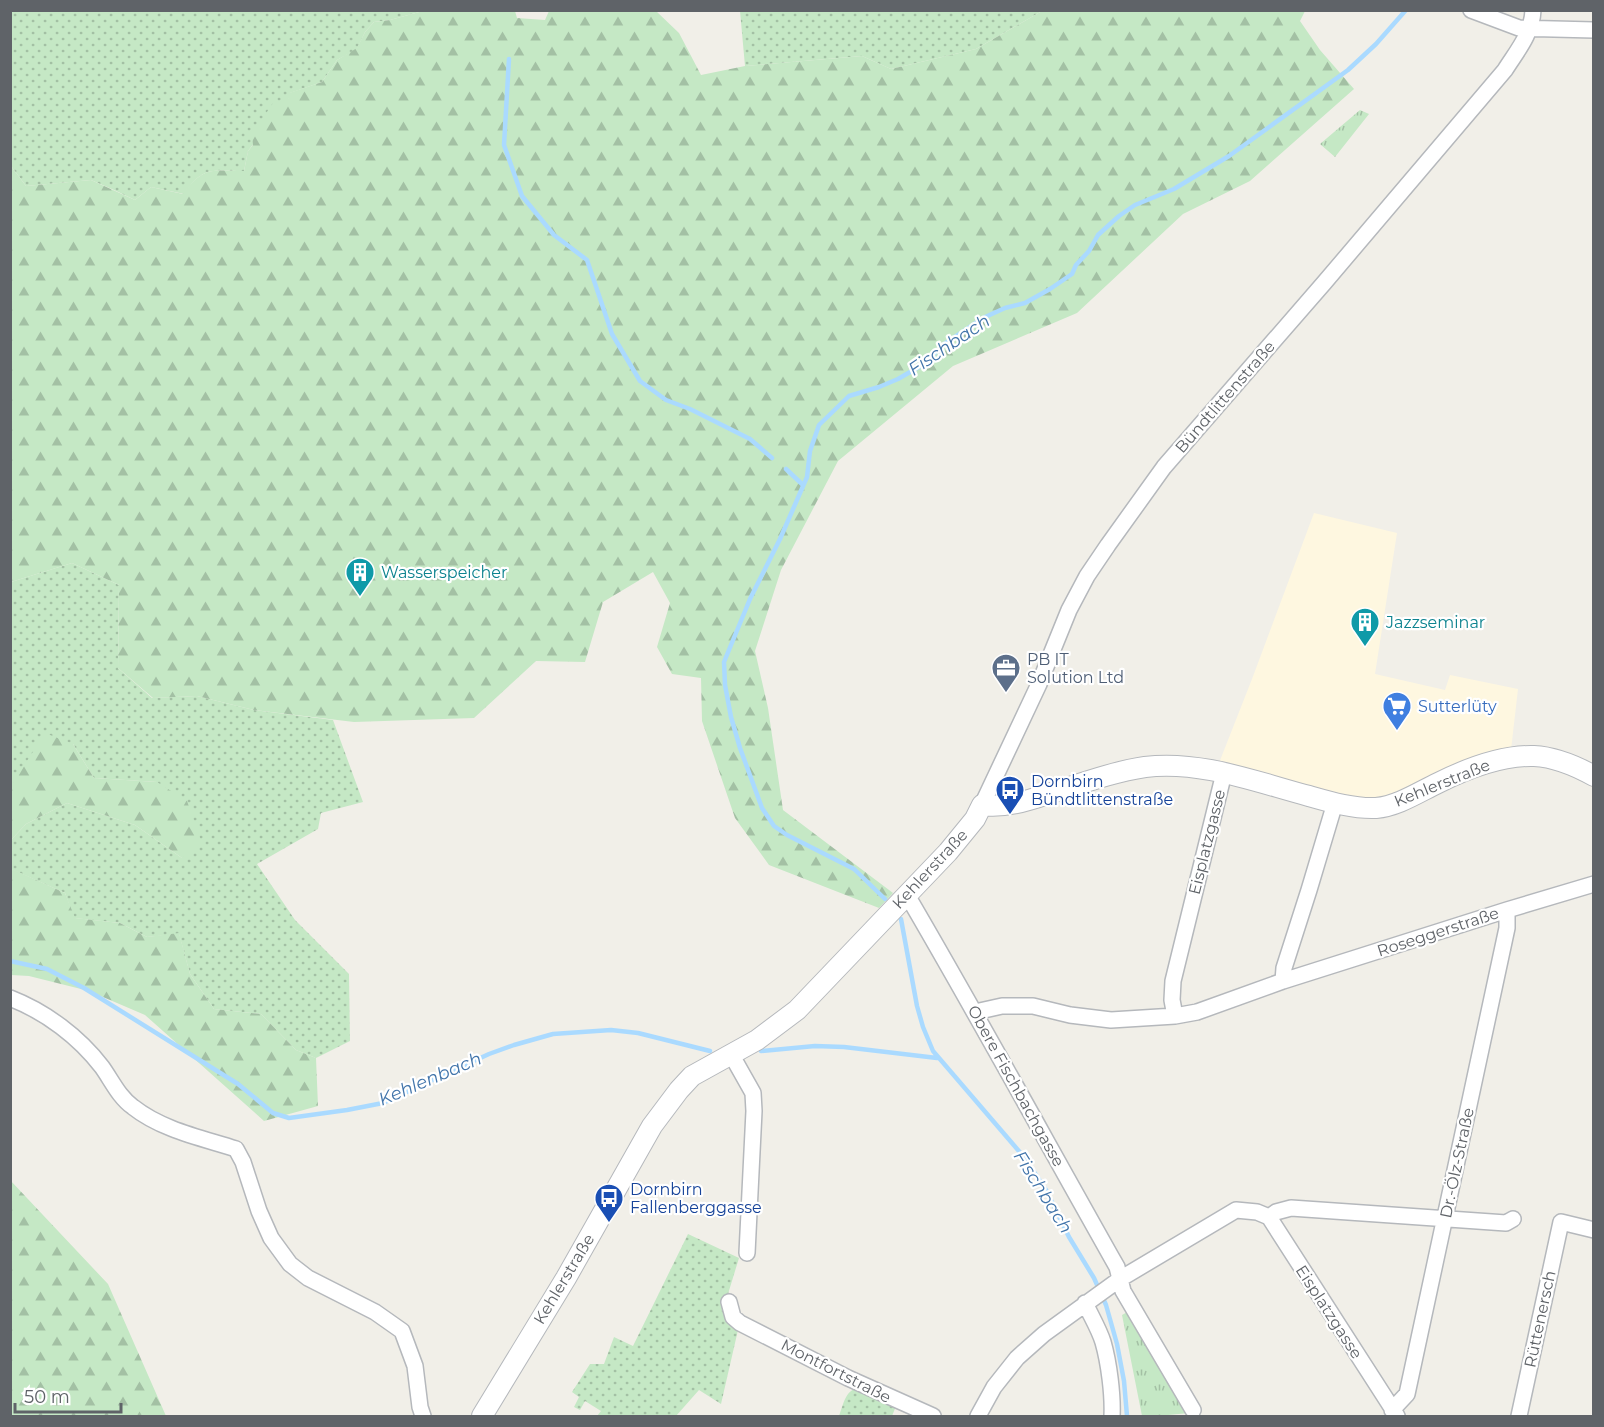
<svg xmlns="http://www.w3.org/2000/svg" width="1604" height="1427" font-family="Montserrat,sans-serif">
  <defs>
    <pattern id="grass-dots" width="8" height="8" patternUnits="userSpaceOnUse" patternTransform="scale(1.5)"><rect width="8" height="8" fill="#c5e8c5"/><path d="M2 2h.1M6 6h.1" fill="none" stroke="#a3c0a4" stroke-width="1.8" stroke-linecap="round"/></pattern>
    <pattern id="forest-firs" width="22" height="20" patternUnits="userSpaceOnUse" patternTransform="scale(1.5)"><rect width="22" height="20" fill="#c5e8c5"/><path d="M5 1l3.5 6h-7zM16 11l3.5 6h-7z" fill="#a3c0a4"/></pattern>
    <pattern id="park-tufts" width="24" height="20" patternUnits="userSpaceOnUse" patternTransform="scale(1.5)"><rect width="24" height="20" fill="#c5e8c5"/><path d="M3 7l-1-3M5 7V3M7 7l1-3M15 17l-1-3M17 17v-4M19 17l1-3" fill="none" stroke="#a3c0a4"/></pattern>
  </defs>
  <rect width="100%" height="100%" fill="#f1efe8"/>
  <path fill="#fef7e0" d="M 1314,513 L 1397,533 L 1375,674 L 1445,690 L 1450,675 L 1518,689 L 1511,750 L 1404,792 L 1367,799 L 1344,796 L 1219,763 L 1252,679 Z"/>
  <path fill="url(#grass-dots)" d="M 11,11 L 423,11 L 390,20 L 374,22 L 365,32 L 357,49 L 337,60 L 322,82 L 290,93 L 289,98 L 248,151 L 244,171 C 212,171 204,165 184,194 L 151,187 L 135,200 L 114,190 L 91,180 L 26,186 L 11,166 Z
    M 740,11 L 1042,11 L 976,49 L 891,69 L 862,56 L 745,66 Z
    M 72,563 L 119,585 L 118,668 L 152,698 L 197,696 L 254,710 L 333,720 L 363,802 L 321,813 L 318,829 L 257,864 L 295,920 L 349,974 L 350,1041 L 316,1058 L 296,1050 L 261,1014 L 214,1009 L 190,974 L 179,934 L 147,937 L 120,923 L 74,918 L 65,893 L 11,869 L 11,840 L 26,824 L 67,803 L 135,825 L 182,858 L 157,782 L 94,778 L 73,744 L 11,786 L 11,582 Z
    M 688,1234 L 739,1258 L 724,1307 L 738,1330 L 721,1404 L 699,1390 L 676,1416 L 597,1416 L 601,1411 L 585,1401 L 580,1410 L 574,1407 L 579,1397 L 572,1392 L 590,1364 L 604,1364 L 614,1337 L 633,1346 Z
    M 858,1388 L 896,1406 L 892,1416 L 839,1416 C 843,1406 845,1390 858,1388 Z"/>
  <path fill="url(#forest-firs)" d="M 1077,11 L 1305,11 L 1300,21 L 1320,50 L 1354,89 L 1250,181 L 1183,214 L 1077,313 L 953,366 L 838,461 L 781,570 L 755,651 L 768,708 L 783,810 L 893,893 L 879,908 L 769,865 L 735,818 L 702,721 L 701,678 L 672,674 L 657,647 L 670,603 L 653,572 L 603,602 L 585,662 L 536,661 L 474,718 L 354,722 L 254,710 L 197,696 L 153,698 L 118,668 L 119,585 L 72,563 L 11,582 L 11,166 L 26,186 L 91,180 L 135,200 L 151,187 L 183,194 C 205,165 211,171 244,171 L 248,151 L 253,145 L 252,134 L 273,103 L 289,98 L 289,93 L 322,82 L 337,60 L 357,48 L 365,32 L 374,22 L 390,20 L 423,11 L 515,11 L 517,18 L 545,20 L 549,11 L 656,11 L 679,33 L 701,75 L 745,66 L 862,56 L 891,69 L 976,49 L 1042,11 L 1064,11 L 1068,12 Z
    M 45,733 L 73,744 L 94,778 L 157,782 L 187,801 L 202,844 L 182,858 L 135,825 L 67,803 L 26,824 L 11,840 L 11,786 Z
    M 11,861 L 12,869 L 65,893 L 75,918 L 120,923 L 147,937 L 179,933 L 190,974 L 214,1009 L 261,1014 L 296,1050 L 316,1058 L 318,1106 L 264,1121 L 145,1015 L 89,991 L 29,976 L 11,975 Z
    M 10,1180 L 108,1284 L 166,1416 L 11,1416 Z"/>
  <path fill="url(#park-tufts)" d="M 1360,110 L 1369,114 L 1335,157 L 1320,144 Z
    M 1131,1310 L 1189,1413 L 1158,1416 L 1142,1416 L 1122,1315 Z"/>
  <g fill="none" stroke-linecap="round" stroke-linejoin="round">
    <path stroke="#aadaff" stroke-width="4.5" d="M 509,59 L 504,145 L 522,196 L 554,235 L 587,260 L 612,334 L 640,381 L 666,400 L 690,409 L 750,439 L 772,458
      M 786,469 L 803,485
      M 885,899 L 854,869 L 787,835 L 774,826 L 762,808 L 740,748 L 731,717 L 725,685 L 724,662 L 750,599 L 780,539 L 807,477 L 810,451 L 819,425 L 849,396 L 879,387 L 898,379 L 924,364 L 944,344 L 983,318 L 1005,308 L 1025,303 L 1050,289 L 1072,274 L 1076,265 L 1089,251 L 1098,235 L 1119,216 L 1135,205 L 1174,189 L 1229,156 L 1348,70 L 1376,44 L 1406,10
      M 901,919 L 917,1006 L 923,1027 L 933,1051 L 1024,1157 L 1046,1190 L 1069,1237 L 1094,1278 L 1106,1305 L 1117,1344 L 1124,1381 L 1127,1416
      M 10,961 L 47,969 L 84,988 L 238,1084 L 273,1113 L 289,1118 L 347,1110 L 383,1103 L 489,1054 L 514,1045 L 553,1034 L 611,1030 L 638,1033 L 710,1051
      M 761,1051 L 815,1046 L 844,1047 L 937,1058"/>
    <g stroke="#b5b8bc" stroke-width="18">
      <path id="minor" d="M 1471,10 L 1519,28 L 1594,30
        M 982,805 L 1039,684 L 1069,610 L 1087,576 L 1108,545 L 1164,467 L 1324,283 L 1505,70 C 1517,51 1532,34 1533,10
        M 907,895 C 979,1018 1047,1143 1117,1267 L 1123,1291 L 1193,1410
        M 1283,981 L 1284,968 L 1309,890 L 1335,803
        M 10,998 C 46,1012 79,1037 102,1067 C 112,1081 119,1097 133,1107 C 162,1130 202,1138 236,1149 L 243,1162 L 259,1211 L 271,1238 L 290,1264 L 308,1278 L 375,1312 L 402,1331 L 415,1366 L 420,1407 L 423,1416
        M 975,1012 L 1002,1006 L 1033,1006 L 1070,1015 L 1111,1020 L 1175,1016 L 1197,1012 L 1283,981 L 1507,910 L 1594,884
        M 1175,1016 L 1172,1000 L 1173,981 L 1224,773
        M 731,1054 L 753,1093 L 754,1111 L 747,1253
        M 1269,1217 L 1276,1212 L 1291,1208 L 1506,1223 L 1513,1219
        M 729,1302 L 733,1317 L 740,1323 L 848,1378 L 933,1416
        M 1085,1303 C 1091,1316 1099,1329 1103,1342 C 1109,1363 1113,1395 1112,1416
        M 1392,1410 L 1407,1394 L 1507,928 L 1507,910
        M 978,1416 L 994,1387 L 1017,1358 L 1044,1334 L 1120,1279 L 1236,1210 L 1257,1212 L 1269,1217 L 1397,1416
        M 1519,1416 L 1561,1222 L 1594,1230"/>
    </g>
    <g stroke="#b5b8bc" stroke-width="22">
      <path id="tertiary" d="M 482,1416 L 566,1278 L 652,1126 L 679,1090 L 692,1076 L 757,1040 L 797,1010 L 948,852 L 975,819 L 982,805 C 1005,808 1027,801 1048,794 C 1080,784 1112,772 1145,767 C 1200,760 1256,782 1309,796 C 1330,802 1354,809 1376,808 C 1398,806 1419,792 1438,783 C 1466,769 1502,755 1534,756 C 1554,757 1576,766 1594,776"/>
    </g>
    <use href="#minor" stroke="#fff" stroke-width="15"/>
    <use href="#tertiary" stroke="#fff" stroke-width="20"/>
  </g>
  <defs>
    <g id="building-pin" transform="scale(1.5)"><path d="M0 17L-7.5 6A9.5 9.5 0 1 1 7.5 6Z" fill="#0f9aa8" stroke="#fff"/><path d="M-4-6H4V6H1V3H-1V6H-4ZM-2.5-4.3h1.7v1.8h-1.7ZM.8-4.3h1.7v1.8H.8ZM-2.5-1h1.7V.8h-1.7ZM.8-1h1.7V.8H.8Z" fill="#fff"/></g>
    <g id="office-pin" transform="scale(1.5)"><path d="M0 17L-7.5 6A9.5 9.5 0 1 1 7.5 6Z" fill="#5c6f8a" stroke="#fff"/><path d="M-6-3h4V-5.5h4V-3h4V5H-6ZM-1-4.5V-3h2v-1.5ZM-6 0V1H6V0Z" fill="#fff"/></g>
    <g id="supermarket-pin" transform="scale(1.5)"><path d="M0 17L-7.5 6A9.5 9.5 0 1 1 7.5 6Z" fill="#3f7fe0" stroke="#fff"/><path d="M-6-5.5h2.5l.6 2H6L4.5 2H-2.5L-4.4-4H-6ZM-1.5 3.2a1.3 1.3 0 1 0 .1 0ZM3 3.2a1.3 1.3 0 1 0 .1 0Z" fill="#fff"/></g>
    <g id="bus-pin" transform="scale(1.5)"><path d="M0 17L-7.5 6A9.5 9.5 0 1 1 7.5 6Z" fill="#1a4fb4" stroke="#fff"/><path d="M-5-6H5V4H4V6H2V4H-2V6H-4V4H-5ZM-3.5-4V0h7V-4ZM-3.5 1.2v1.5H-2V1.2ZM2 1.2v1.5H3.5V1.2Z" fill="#fff"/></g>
  </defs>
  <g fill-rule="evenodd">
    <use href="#building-pin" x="360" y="572"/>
    <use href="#building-pin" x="1365" y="622"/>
    <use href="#office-pin" x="1006" y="668"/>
    <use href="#supermarket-pin" x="1397" y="706"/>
    <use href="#bus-pin" x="1010" y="790"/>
    <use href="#bus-pin" x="609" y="1198"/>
  </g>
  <g text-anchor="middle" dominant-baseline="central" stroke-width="4.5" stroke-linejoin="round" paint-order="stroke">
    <g font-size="16" fill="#5f6368" stroke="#fff">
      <text transform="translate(1225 397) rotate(-49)">Bündtlittenstraße</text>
      <text transform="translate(1442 783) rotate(-22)">Kehlerstraße</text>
      <text transform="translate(1207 842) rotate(-76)">Eisplatzgasse</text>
      <text transform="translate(930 869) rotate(-47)">Kehlerstraße</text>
      <text transform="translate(1438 932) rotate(-18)">Roseggerstraße</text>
      <text transform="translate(1016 1086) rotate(61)">Obere Fischbachgasse</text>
      <text transform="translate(1457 1163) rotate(-78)">Dr.-Ölz-Straße</text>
      <text transform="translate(564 1279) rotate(-59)">Kehlerstraße</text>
      <text transform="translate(1329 1312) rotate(57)">Eisplatzgasse</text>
      <text transform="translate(1540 1319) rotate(-78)">Rüttenersch</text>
      <text transform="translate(836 1371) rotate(27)">Montfortstraße</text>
    </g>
    <g font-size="16" fill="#0d838f" stroke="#fff" text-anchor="start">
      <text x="381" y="572">Wasserspeicher</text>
      <text x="1386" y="622">Jazzseminar</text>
    </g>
    <g font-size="16" fill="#4e5e75" stroke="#fff" text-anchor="start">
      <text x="1027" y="659">PB IT<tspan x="1027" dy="18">Solution Ltd</tspan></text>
    </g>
    <g font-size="16" fill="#366cbe" stroke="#fff" text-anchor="start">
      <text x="1418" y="706">Sutterlüty</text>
    </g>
    <g font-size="16" fill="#164399" stroke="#fff" text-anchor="start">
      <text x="1031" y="781">Dornbirn<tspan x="1031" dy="18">Bündtlittenstraße</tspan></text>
      <text x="630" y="1189">Dornbirn<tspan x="630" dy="18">Fallenberggasse</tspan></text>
    </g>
    <g font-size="18" font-style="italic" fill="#4174aa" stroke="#fff">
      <text transform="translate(949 345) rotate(-34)">Fischbach</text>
      <text transform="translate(430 1079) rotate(-23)">Kehlenbach</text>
      <text transform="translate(1043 1192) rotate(58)">Fischbach</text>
    </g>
  </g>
  <rect width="1604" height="1427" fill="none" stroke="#5f6368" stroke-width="24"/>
  <path d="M15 1403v9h106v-9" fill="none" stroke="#5f6368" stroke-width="3"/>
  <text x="24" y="1403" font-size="18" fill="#5f6368" stroke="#ffffff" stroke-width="4.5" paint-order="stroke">50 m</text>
</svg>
